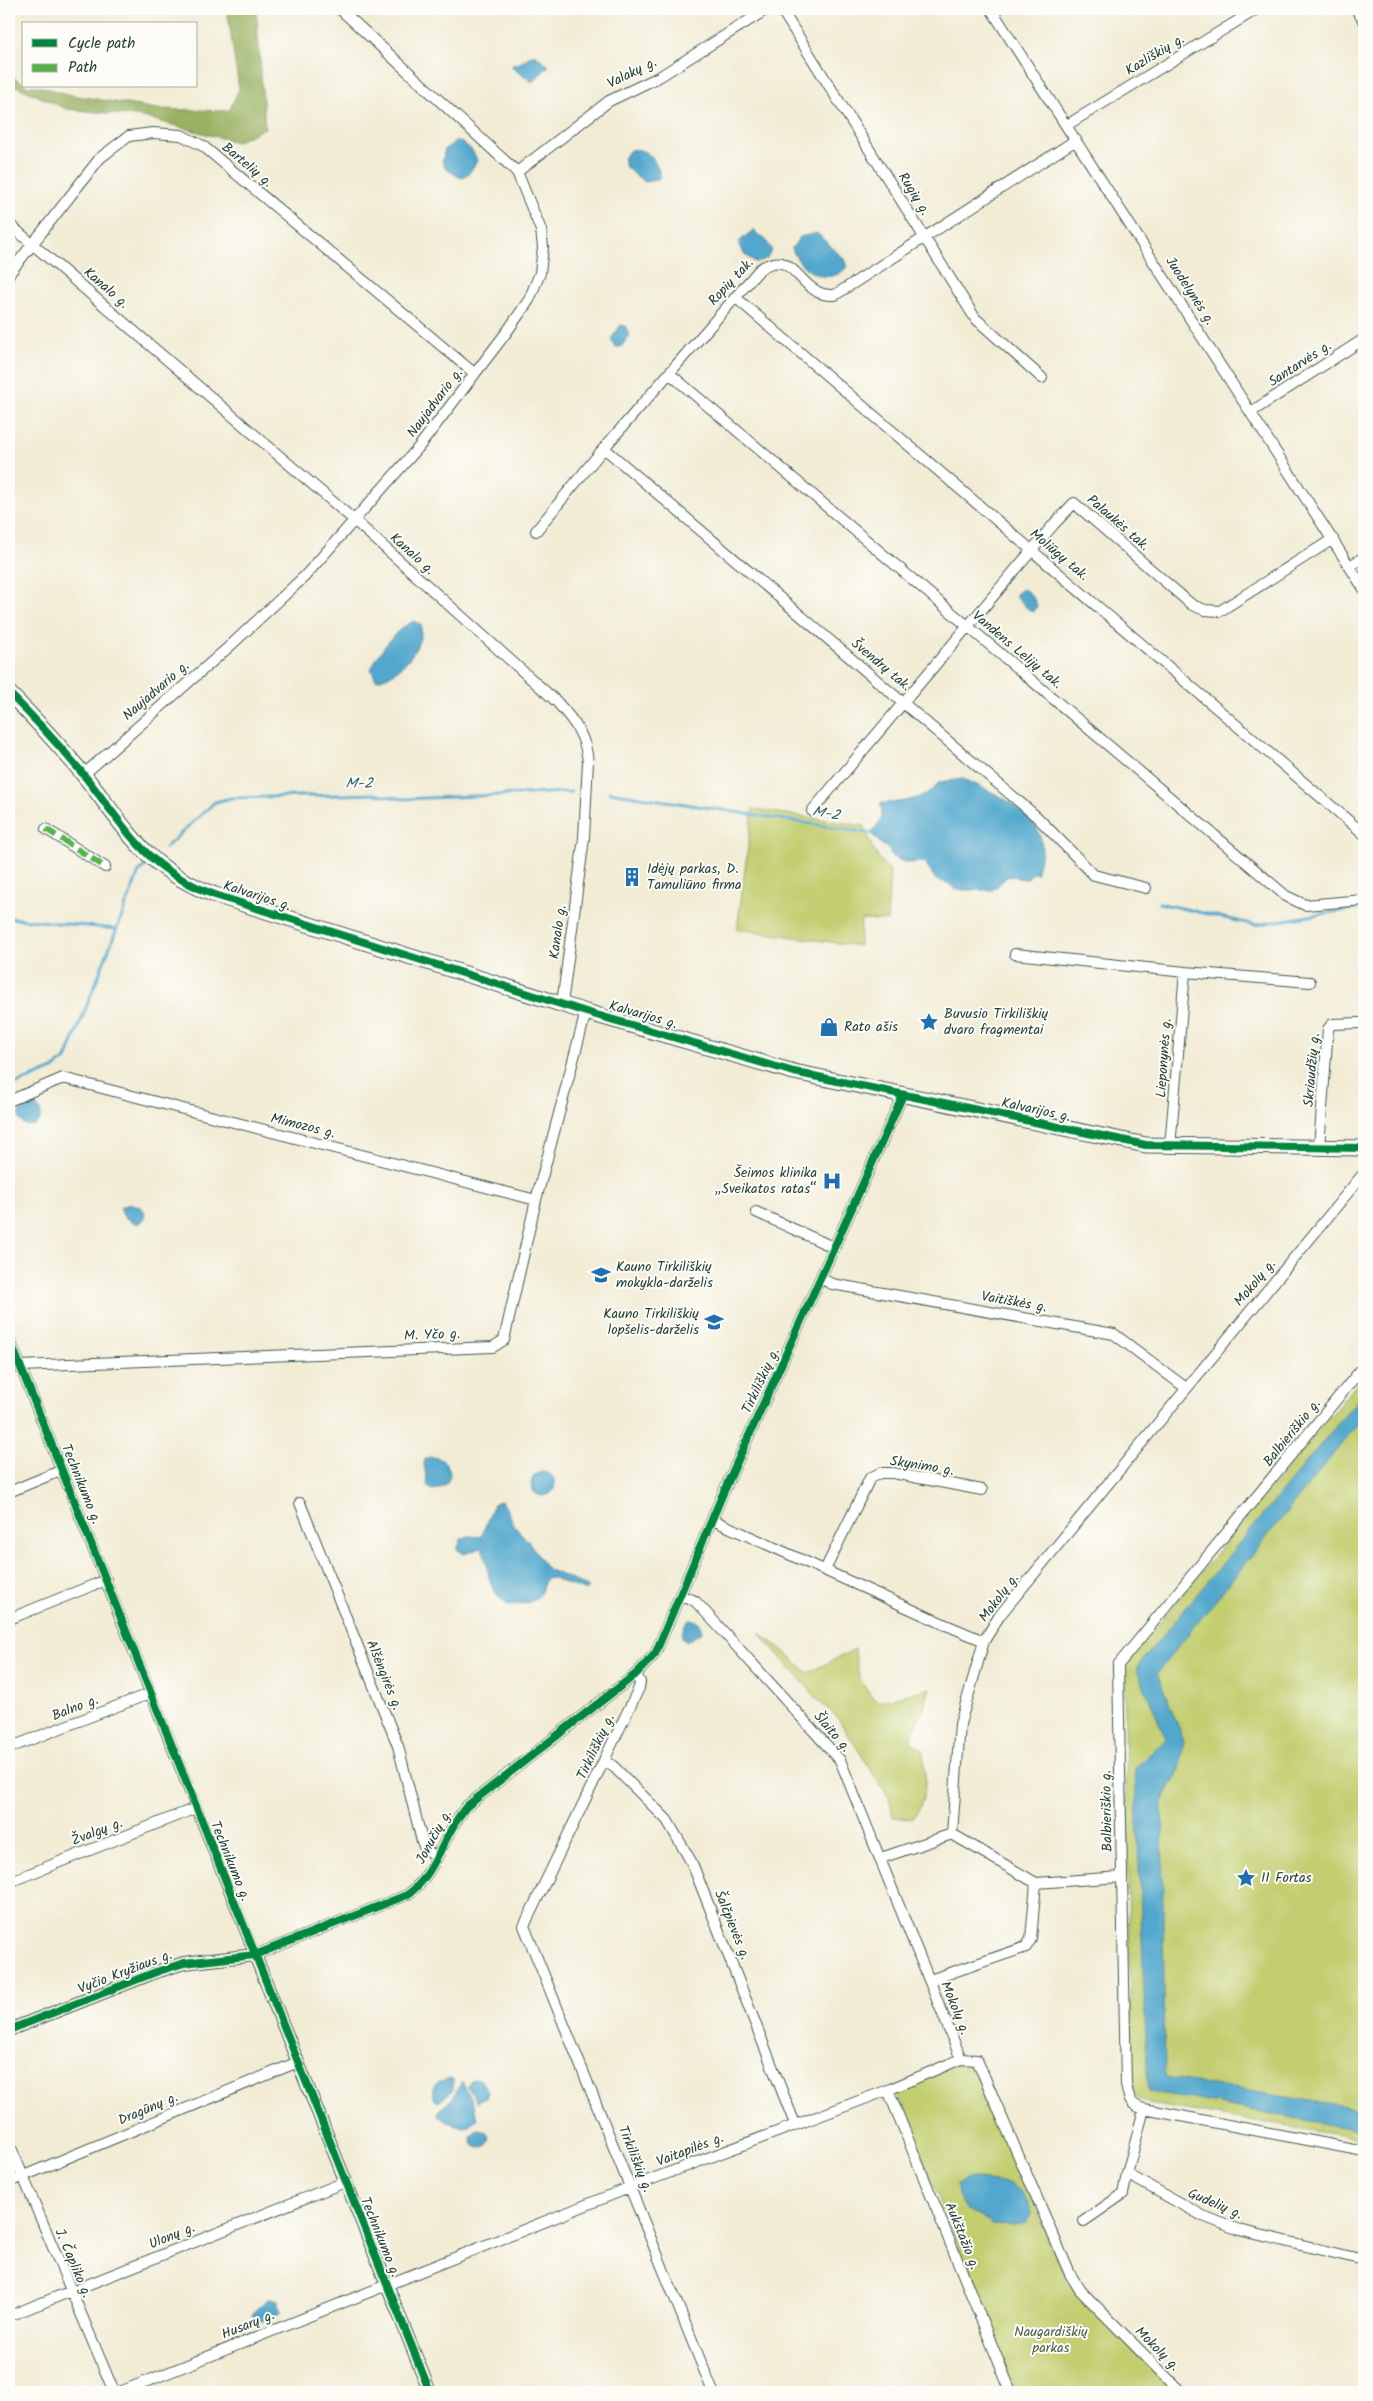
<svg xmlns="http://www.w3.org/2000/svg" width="1373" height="2401" font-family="Kalam,sans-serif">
  <rect width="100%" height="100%" fill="#fdfcf7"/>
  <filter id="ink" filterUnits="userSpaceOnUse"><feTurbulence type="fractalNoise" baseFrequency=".02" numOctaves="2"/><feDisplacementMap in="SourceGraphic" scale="10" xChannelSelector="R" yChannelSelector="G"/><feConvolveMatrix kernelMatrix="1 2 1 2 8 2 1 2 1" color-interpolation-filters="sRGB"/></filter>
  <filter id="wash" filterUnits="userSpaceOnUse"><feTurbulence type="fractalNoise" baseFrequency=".0096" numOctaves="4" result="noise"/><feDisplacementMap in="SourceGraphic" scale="20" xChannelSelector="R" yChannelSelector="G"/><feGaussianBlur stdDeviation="1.12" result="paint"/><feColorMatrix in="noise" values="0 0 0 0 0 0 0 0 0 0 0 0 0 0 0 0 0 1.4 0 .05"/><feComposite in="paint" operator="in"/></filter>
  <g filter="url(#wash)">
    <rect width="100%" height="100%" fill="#f2ecd5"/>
    <path fill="#c2ce6f" stroke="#708652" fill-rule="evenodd" d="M 753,809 L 864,826 C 871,844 875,858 890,870 L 887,921 L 861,920 L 859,946 L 737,929 Z
      M 1364,1375 L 1364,2139 L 1149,2104 L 1138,2098 L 1132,2090 L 1124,1666 Z
      M 759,1633 L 779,1647 L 808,1673 L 855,1649 C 858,1676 858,1683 878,1702 L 930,1688 L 923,1709 L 910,1740 L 923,1750 C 925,1774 930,1801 911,1819 L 893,1817 L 889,1798 L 837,1717 L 821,1703 Z
      M 964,2062 L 973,2064 L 981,2075 L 1067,2282 L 1173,2392 L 1015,2392 L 898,2094 L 902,2087 ZM 979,2178 L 987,2183 L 1010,2184 L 993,2224 C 976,2213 968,2215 958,2196 Z"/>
    <path fill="#99b162" stroke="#5c774b" d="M 227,9 L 256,9 L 265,128 L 236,142 L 143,117 L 67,109 L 9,83 L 9,76 L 24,83 L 24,86 L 37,86 L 72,95 L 156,109 L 229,111 L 239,89 Z"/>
    <path fill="#51a7cd" stroke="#387280" d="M 532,55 L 536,55 L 549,66 L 532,82 L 513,68 L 512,65 L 520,63 Z
      M 456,141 C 466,143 475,151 477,161 L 469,173 L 461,178 L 445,168 L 442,162 L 445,149 Z
      M 630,150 C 648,147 657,161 660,176 L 657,180 L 645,182 L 626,168 L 623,158 Z
      M 753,230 L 765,239 L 772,250 L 767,258 L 757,263 L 745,255 L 739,245 L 740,241 Z
      M 817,233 L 844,259 L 847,267 C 829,288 799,271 792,248 L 800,237 Z
      M 621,325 L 625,326 L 630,335 L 621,347 L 615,347 L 611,339 Z
      M 1022,589 C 1030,591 1034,598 1037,606 L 1034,612 L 1030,611 L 1016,597 L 1016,594 Z
      M 414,621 L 421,625 C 424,648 398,677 376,680 L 371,669 C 379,652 396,628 414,621 Z
      M 963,779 C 991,791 1041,811 1042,847 C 1043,856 1037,863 1037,873 L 1033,873 L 1026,879 L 1017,878 L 1017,876 L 1007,877 L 993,890 L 956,890 L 948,883 L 936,880 L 925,862 L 907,863 L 891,856 L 889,849 L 881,844 L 871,833 C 879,822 885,819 880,804 L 882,803 C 900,803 929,799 939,782 Z
      M19 1115a11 11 0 1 1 22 0a11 11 0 1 1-22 0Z
      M 132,1204 C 141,1206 146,1209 145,1219 L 137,1224 L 124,1217 L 120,1209 L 122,1206 Z
      M 1364,1392 L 1364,1416 L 1157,1673 L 1184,1740 L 1180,1769 L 1162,1802 L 1165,2077 L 1364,2110 L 1364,2131 L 1148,2091 L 1135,1768 L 1166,1739 L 1136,1668 Z
      M 430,1457 C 453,1456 459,1487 432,1490 L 428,1487 L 424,1465 L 425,1459 Z
      M531 1484a12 12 0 1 1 24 0a12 12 0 1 1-24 0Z
      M 501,1501 L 505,1506 L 515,1527 L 529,1542 L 546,1568 L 588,1587 L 587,1591 L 548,1577 C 544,1581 543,1586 541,1592 C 536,1604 520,1604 508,1605 C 483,1586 492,1572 482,1548 L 464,1554 L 457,1549 L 461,1539 L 469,1536 L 481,1537 L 494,1503 Z
      M 691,1619 L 699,1622 L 702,1632 L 686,1642 L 682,1638 C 682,1631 684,1623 691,1619 Z
      M 449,2078 L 453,2079 L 453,2090 L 439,2102 L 434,2100 C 429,2087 437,2081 449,2078 Z
      M 476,2078 L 481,2080 L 488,2091 L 487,2096 L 477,2102 L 467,2086 L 471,2080 Z
      M 462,2081 L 474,2104 L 477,2120 L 469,2126 L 463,2127 L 445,2121 L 438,2115 L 438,2111 L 452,2099 Z
      M471 2139a9 9 0 1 1 18 0a9 9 0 1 1-18 0Z
      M 968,2178 L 1010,2184 L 1023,2193 L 1029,2202 L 1031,2215 L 1026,2222 L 1012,2225 L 993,2224 L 980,2216 L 968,2212 L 958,2196 L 957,2184 Z
      M 268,2299 L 277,2299 L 282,2311 L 267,2320 L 257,2322 L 251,2315 L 252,2313 Z"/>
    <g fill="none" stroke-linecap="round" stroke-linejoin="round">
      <path stroke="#51a7cd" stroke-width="3" d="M 609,792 L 875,834
        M 165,848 L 215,802 L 231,798 L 374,794 L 403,799 L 571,792
        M 1159,903 L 1255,925 L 1364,907
        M 9,918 L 116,929
        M 9,1087 L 53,1069 L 66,1059 L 139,872 L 146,865"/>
    </g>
  </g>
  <g filter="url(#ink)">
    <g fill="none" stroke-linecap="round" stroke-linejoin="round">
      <g stroke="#3f574c" stroke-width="12">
        <path id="minor" d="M 781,9 L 975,318 L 1042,378
          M 991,9 L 1364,589
          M 1356,9 L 1364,21
          M 1067,125 L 1257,9
          M 517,172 L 609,101 L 659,77 L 767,9
          M 9,224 L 354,520 L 557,702 C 574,721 586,736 588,762 L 584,838 L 562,1004
          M 9,274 L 100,158 L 129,136 L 153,133 L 181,135 L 203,146 L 474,373
          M 735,297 L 1364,834
          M 669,373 L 1286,896 L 1305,905 L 1364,900
          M 1251,412 L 1364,339
          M 604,448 L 1037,817 L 1094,875 L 1146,888
          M 536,531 L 604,448 L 760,269 C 791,247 797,286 823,294 C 826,295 831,295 835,295 L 1076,140
          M 1350,566 L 1364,557
          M 83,775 L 231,645 L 305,576 L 418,448 L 506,333 L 529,300 L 540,273 L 543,247 L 541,230 L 517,172 L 340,9
          M 812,811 L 1054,524 L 1074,503 L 1192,605 L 1205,610 L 1220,611 L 1333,539
          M 46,829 L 105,867
          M 1015,954 L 1185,972 L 1310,982
          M 9,1101 L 63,1078 L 536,1200
          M 1170,1147 L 1185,972
          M 1319,1147 L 1328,1029 L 1332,1024 L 1360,1023
          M 756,1212 L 835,1248
          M 822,1279 L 832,1284 L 1114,1334 L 1186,1388
          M 9,1338 L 255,1955 L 407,1895 C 437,1874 443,1833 467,1806 L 636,1674 L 655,1654 L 724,1491 L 903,1095
          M 20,1366 L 493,1347 L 504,1340 L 536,1200 L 586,1012
          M 1364,1366 L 1118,1665 L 1126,2085 C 1129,2099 1130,2105 1144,2109 L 1364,2151
          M 9,1492 L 62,1470
          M 300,1503 L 398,1746 L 422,1841 L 425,1849 L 436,1857
          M 713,1520 L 946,1625 L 984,1641
          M 825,1570 L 870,1478 L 880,1473 L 893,1473 L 982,1490
          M 681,1595 L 695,1601 L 710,1617 L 840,1760 L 961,2059
          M 9,1619 L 106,1580
          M 636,1674 L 640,1682 L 639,1688 L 524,1926 L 713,2392
          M 9,1748 L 151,1693
          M 605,1762 L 612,1765 L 667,1820 L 692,1863 L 795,2124
          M 881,1858 L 952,1834
          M 9,1882 L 196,1808
          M 1036,1883 L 1121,1877
          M 930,1980 L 1026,1947 L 1031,1939 L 1036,1883 L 952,1834 L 960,1724 L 984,1641 L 1000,1615 L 1364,1173
          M 888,2090 L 1011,2392
          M 1144,2109 L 1127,2174 L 1203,2216 L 1239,2230 L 1364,2260
          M 9,2143 L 114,2392
          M 9,2182 L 298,2062
          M 1084,2221 L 1123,2194 L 1127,2174
          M 9,2316 L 345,2182
          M 120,2392 L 631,2187 L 888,2090 L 961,2059 L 977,2060 L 1070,2274 L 1080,2290 L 1181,2392"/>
      </g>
      <g stroke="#3f574c" stroke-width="14">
        <path id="tertiary" d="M 9,2030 L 156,1972 L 184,1963 L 255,1955 L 430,2392"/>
      </g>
      <g stroke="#3f574c" stroke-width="17">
        <path id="secondary" d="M 9,693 C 35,719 60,746 83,774 C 128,830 144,868 215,895 L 586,1012 L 794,1072 L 1146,1145 L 1364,1148"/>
      </g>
      <use href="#minor" stroke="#fff" stroke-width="10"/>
      <use href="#tertiary" stroke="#fff" stroke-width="12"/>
      <use href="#secondary" stroke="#fff" stroke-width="15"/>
      <path stroke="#55b346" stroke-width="6" stroke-dasharray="12 6" stroke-linecap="butt" d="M 46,829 L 105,867"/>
      <g stroke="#fdfcf7" stroke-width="11">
        <path id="cycleway" d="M 9,693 C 35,719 60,746 83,774 C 128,830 144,868 215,895 L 586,1012 L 794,1072 L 1146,1145 L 1364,1148
          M 9,1338 L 430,2392
          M 9,2030 L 156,1972 L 184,1963 L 255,1955 L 407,1895 C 437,1874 443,1833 467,1806 L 636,1674 L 655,1654 L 724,1491 L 903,1095"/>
      </g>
      <use href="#cycleway" stroke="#00873e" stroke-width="8"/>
    </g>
  </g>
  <defs>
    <g id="building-bare" transform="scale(1.5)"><path d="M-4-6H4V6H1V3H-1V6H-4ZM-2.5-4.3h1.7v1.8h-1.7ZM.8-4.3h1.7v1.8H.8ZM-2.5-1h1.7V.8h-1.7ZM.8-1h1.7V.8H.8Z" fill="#1f6fb2" stroke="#fdfcf7" stroke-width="2.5" paint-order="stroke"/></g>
    <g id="sight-bare" transform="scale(1.5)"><path d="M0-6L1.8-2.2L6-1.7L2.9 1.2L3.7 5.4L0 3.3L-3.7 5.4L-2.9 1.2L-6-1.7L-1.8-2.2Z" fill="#1f6fb2" stroke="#fdfcf7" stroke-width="2.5" paint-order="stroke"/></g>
    <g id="shop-bare" transform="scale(1.5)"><path d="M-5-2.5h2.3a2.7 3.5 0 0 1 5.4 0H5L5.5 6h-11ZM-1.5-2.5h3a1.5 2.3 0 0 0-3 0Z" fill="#1f6fb2" stroke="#fdfcf7" stroke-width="2.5" paint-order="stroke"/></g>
    <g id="hospital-bare" transform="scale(1.5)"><path d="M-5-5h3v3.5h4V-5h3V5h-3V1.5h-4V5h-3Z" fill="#1f6fb2" stroke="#fdfcf7" stroke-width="2.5" paint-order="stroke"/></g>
    <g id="school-bare" transform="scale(1.5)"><path d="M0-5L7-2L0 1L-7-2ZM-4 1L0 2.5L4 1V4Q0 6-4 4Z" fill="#1f6fb2" stroke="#fdfcf7" stroke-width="2.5" paint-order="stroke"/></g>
  </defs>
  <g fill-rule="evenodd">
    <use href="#building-bare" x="632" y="877"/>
    <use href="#sight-bare" x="929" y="1022"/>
    <use href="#shop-bare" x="829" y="1027"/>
    <use href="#hospital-bare" x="832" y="1181"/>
    <use href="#school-bare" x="601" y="1275"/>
    <use href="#school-bare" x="714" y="1322"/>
    <use href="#sight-bare" x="1246" y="1878"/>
  </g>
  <g text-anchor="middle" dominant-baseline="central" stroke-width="4" stroke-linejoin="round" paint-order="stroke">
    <g font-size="14" fill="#1f3d34" stroke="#fdfcf7">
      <text transform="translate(1155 55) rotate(-31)">Kazliškių g.</text>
      <text transform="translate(632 73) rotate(-26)">Valakų g.</text>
      <text transform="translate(247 165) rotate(40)">Bartelių g.</text>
      <text transform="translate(914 194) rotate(58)">Rugių g.</text>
      <text transform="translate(731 282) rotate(-47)">Ropių tak.</text>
      <text transform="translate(106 288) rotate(41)">Kanalo g.</text>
      <text transform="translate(1190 291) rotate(57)">Juodelynės g.</text>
      <text transform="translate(1300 364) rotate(-33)">Santarvės g.</text>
      <text transform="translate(435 403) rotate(-53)">Naujadvario g.</text>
      <text transform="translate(1118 523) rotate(41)">Palaukės tak.</text>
      <text transform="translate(412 554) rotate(42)">Kanalo g.</text>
      <text transform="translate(1059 555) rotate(40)">Moliūgų tak.</text>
      <text transform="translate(1017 650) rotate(40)">Vandens Lelijų tak.</text>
      <text transform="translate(881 665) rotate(40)">Švendrų tak.</text>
      <text transform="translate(156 691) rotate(-41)">Naujadvario g.</text>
      <text transform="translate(257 896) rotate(18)">Kalvarijos g.</text>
      <text transform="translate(558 932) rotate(-82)">Kanalo g.</text>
      <text transform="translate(643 1015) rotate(16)">Kalvarijos g.</text>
      <text transform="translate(1164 1058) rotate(-86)">Lieponynės g.</text>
      <text transform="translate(1312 1070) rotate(-85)">Skriaudžių g.</text>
      <text transform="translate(1036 1110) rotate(12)">Kalvarijos g.</text>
      <text transform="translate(303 1126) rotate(14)">Mimozos g.</text>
      <text transform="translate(1255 1283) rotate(-50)">Mokolų g.</text>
      <text transform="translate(1014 1302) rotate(10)">Vaitiškės g.</text>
      <text transform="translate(432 1335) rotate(-2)">M. Yčo g.</text>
      <text transform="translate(761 1381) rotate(-65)">Tirkiliškių g.</text>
      <text transform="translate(1292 1433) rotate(-51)">Balbieriškio g.</text>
      <text transform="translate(922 1466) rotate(9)">Skynimo g.</text>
      <text transform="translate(81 1484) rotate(68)">Technikumo g.</text>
      <text transform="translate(999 1598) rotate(-53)">Mokolų g.</text>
      <text transform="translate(384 1675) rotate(68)">Alšėngirės g.</text>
      <text transform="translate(75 1708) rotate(-21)">Balno g.</text>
      <text transform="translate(832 1732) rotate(49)">Šlaito g.</text>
      <text transform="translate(596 1747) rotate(-65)">Tirkiliškių g.</text>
      <text transform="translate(1107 1811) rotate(-91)">Balbieriškio g.</text>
      <text transform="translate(97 1832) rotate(-21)">Žvalgų g.</text>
      <text transform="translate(434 1837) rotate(-61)">Jonučių g.</text>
      <text transform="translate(230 1861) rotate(68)">Technikumo g.</text>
      <text transform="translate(732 1925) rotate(68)">Šalčpievės g.</text>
      <text transform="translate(125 1972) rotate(-21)">Vyčio Kryžiaus g.</text>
      <text transform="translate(955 2008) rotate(68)">Mokolų g.</text>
      <text transform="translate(148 2109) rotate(-23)">Dragūnų g.</text>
      <text transform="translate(690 2150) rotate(-21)">Vaitapilės g.</text>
      <text transform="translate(635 2159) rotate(68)">Tirkiliškių g.</text>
      <text transform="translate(1215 2204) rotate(23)">Gudelių g.</text>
      <text transform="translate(172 2236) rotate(-22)">Ulonų g.</text>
      <text transform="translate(962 2236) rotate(68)">Aukštažio g.</text>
      <text transform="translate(380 2237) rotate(68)">Technikumo g.</text>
      <text transform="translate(73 2263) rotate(67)">J. Čapliko g.</text>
      <text transform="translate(248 2325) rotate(-22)">Husarų g.</text>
      <text transform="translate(1157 2349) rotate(45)">Mokolų g.</text>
    </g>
    <g font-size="14" fill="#1f3d34" stroke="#fdfcf7" text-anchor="start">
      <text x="647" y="869">Idėjų parkas, D.<tspan x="647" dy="16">Tamuliūno firma</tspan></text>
      <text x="944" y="1014">Buvusio Tirkiliškių<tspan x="944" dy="16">dvaro fragmentai</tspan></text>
      <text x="844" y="1027">Rato ašis</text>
      <text x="817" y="1173" text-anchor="end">Šeimos klinika<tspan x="817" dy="16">„Sveikatos ratas“</tspan></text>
      <text x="616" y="1267">Kauno Tirkiliškių<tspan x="616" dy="16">mokykla-darželis</tspan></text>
      <text x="699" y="1314" text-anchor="end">Kauno Tirkiliškių<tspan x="699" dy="16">lopšelis-darželis</tspan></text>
      <text x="1261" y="1878">II Fortas</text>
    </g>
    <g font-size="14" fill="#486143" stroke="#fdfcf7">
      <text x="1051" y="2332">Naugardiškių<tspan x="1051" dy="16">parkas</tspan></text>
    </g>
    <g font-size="15" font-style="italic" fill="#30626a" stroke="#fdfcf7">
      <text x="359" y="784">M-2</text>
      <text transform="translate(826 814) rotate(10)">M-2</text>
    </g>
  </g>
  <rect width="1373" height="2401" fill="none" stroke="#fdfcf7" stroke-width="30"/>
  <rect x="22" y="22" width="175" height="65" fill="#fdfcf7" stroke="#a4b0a9"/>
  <rect x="32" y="39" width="25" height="8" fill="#00873e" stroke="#a4b0a9"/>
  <text x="68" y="48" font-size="15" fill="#1f3d34">Cycle path</text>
  <rect x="32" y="64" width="25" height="8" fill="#55b346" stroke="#a4b0a9"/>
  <text x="68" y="72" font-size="15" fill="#1f3d34">Path</text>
</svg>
